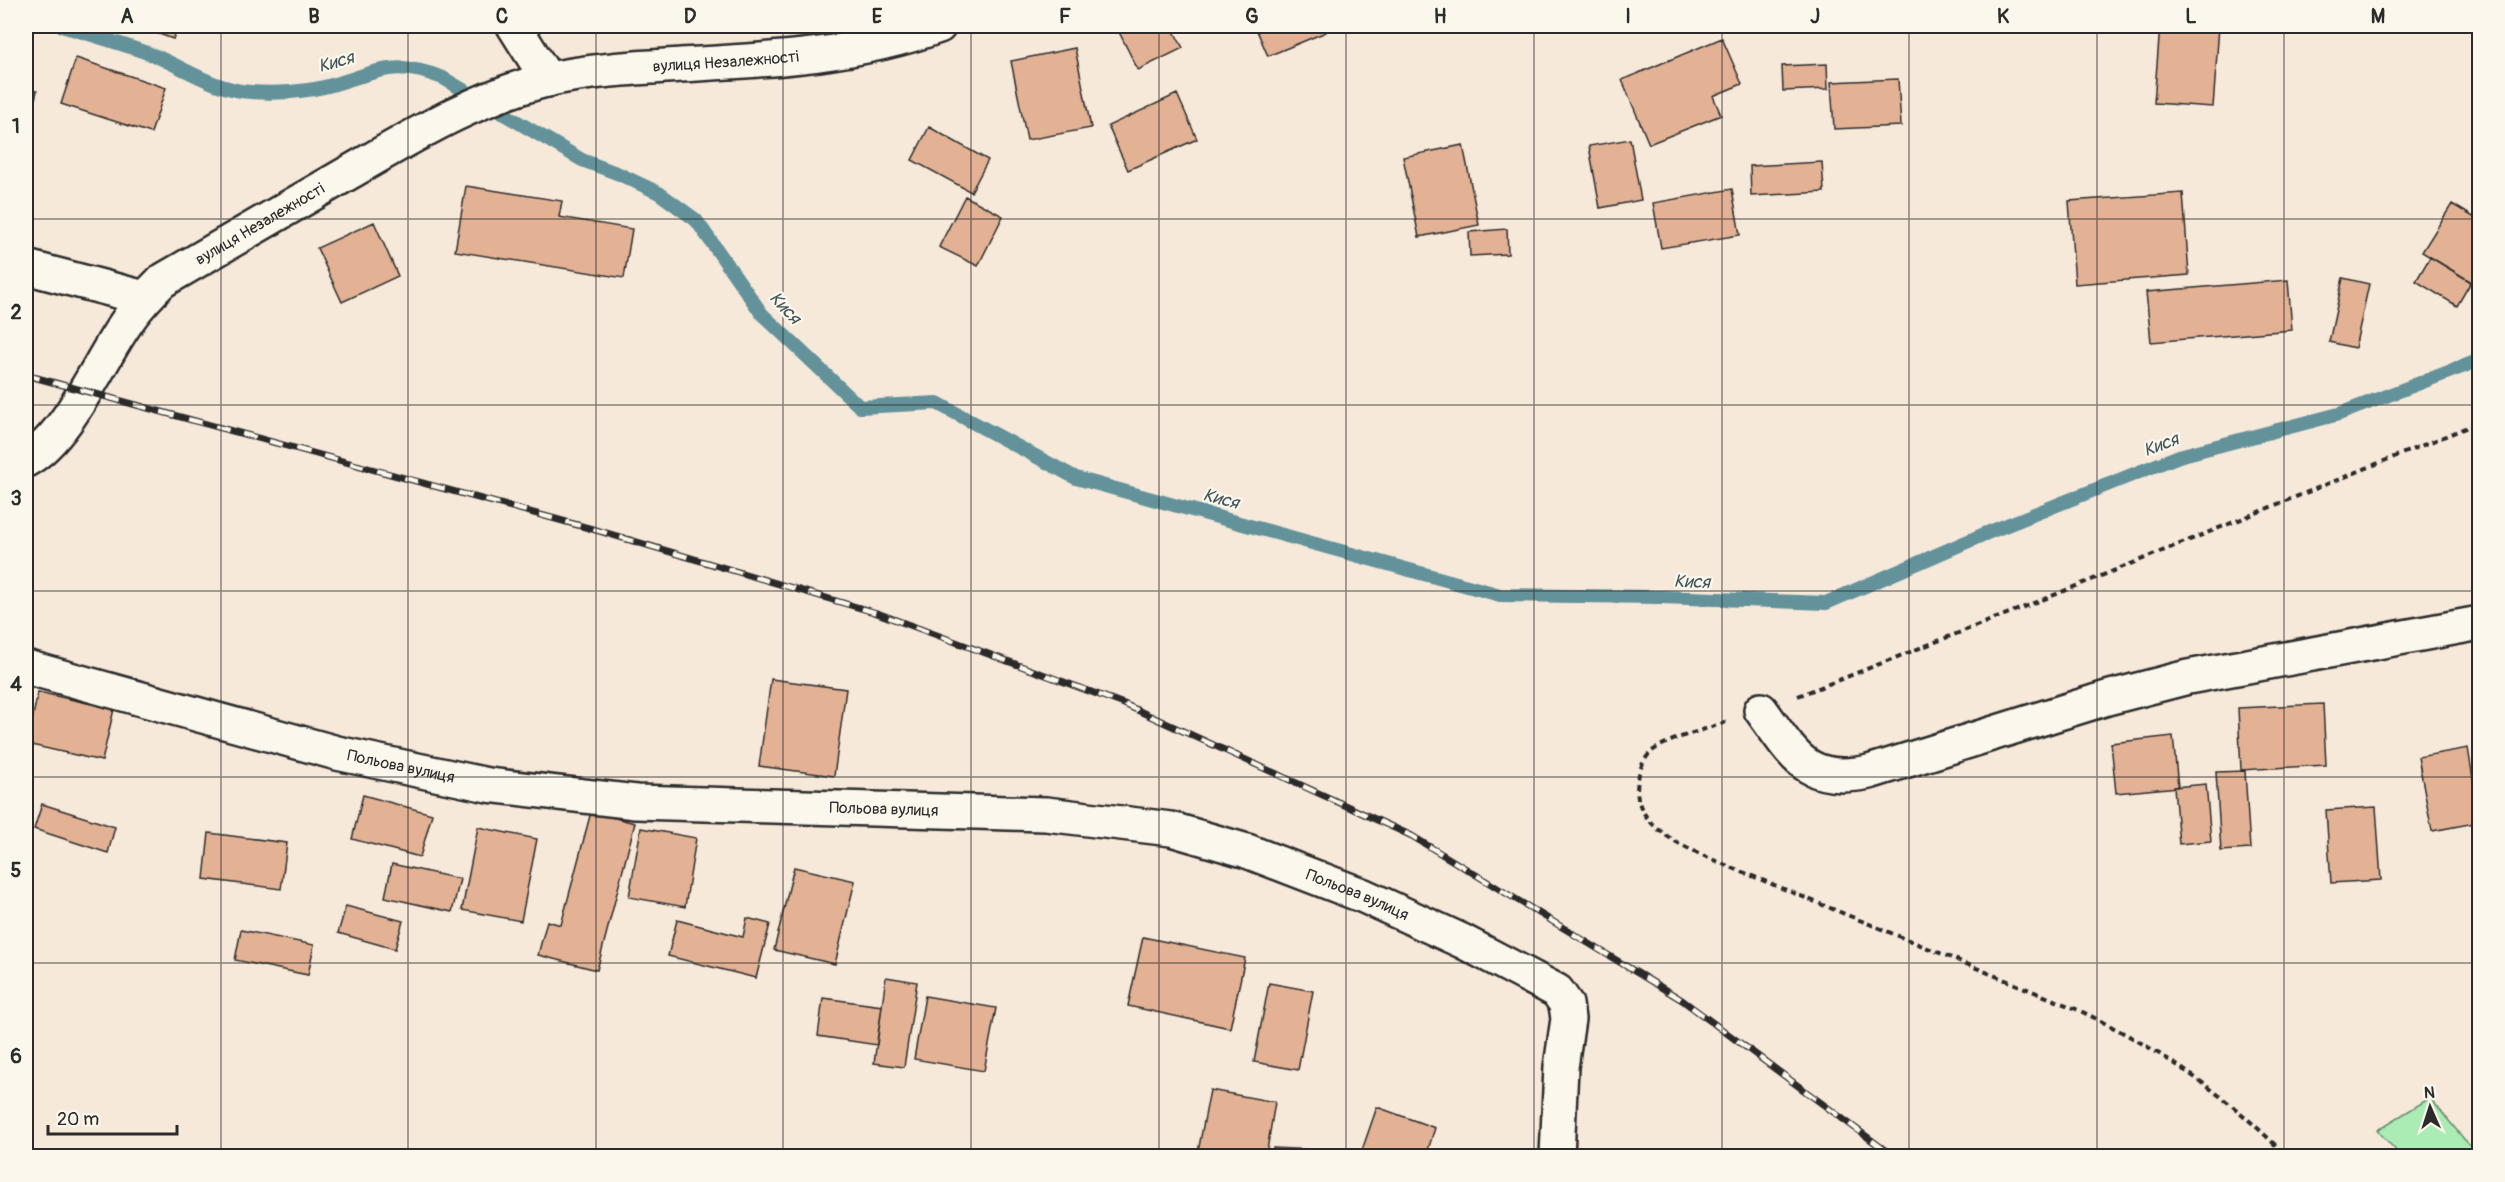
<svg xmlns="http://www.w3.org/2000/svg" width="2505" height="1182" font-family="Pangolin,sans-serif">
  <rect width="100%" height="100%" fill="#f6e9da"/>
  <filter id="ink" filterUnits="userSpaceOnUse"><feTurbulence type="fractalNoise" baseFrequency=".0167" numOctaves="2"/><feDisplacementMap in="SourceGraphic" scale="12" xChannelSelector="R" yChannelSelector="G"/><feConvolveMatrix kernelMatrix="1 2 1 2 8 2 1 2 1" color-interpolation-filters="sRGB"/></filter>
  <g filter="url(#ink)">
    <path fill="#abebb4" stroke="#6b8b70" stroke-width="1.5" d="M 2430,1098 L 2478,1156 L 2401,1156 L 2377,1130 Z"/>
    <g fill="none" stroke-linecap="round" stroke-linejoin="round">
      <path stroke="#63929b" stroke-width="14" d="M 62,26 C 92,35 123,44 153,55 C 185,68 215,90 251,92 C 275,94 305,92 328,86 C 376,73 392,58 443,78 L 582,160 L 619,174 L 659,193 L 696,220 L 762,314 L 860,407 L 937,403 L 1076,478 L 1500,595 L 1660,597 L 1826,603 L 1987,533 L 2179,456 L 2339,414 L 2480,360"/>
    </g>
    <path fill="#e3b294" stroke="#2b2b2b" stroke-width="1.5" d="M 137,26 L 178,26 L 173,39 Z
      M 1116,26 L 1171,26 L 1183,48 L 1138,70 Z
      M 1255,26 L 1324,26 L 1326,32 L 1268,56 Z
      M 2160,26 L 2219,27 L 2213,107 L 2154,103 Z
      M 1722,38 L 1742,84 L 1713,96 L 1721,115 L 1649,144 L 1622,80 Z
      M 1075,48 L 1091,128 L 1027,140 L 1011,61 Z
      M 76,58 L 166,88 L 151,133 L 61,104 Z
      M 1827,64 L 1828,89 L 1783,91 L 1782,66 Z
      M 1898,79 L 1901,126 L 1834,129 L 1831,82 Z
      M 26,89 L 37,91 L 26,136 Z
      M 1177,94 L 1197,139 L 1128,170 L 1108,126 Z
      M 929,127 L 988,160 L 971,192 L 912,160 Z
      M 1630,139 L 1641,200 L 1600,208 L 1589,146 Z
      M 1463,145 L 1479,225 L 1419,237 L 1403,157 Z
      M 1822,162 L 1824,192 L 1751,196 L 1750,166 Z
      M 466,186 L 562,201 L 559,217 L 632,229 L 624,278 L 455,251 Z
      M 1732,189 L 1740,235 L 1661,248 L 1653,203 Z
      M 2183,193 L 2189,275 L 2075,284 L 2069,201 Z
      M 965,196 L 1003,216 L 978,266 L 939,247 Z
      M 26,200 L 32,201 L 29,221 L 26,220 Z
      M 2452,204 L 2480,221 L 2480,287 L 2422,252 Z
      M 374,222 L 398,276 L 342,302 L 317,248 Z
      M 1507,229 L 1508,254 L 1470,256 L 1469,232 Z
      M 2430,257 L 2471,282 L 2457,306 L 2416,281 Z
      M 2343,278 L 2369,284 L 2355,348 L 2329,342 Z
      M 2288,280 L 2292,330 L 2151,342 L 2146,292 Z
      M 771,679 L 846,689 L 834,776 L 759,766 Z
      M 38,692 L 114,709 L 102,761 L 27,744 Z
      M 2323,704 L 2326,765 L 2241,770 L 2238,708 Z
      M 2173,736 L 2178,787 L 2116,793 L 2111,743 Z
      M 2468,748 L 2480,822 L 2432,831 L 2418,757 Z
      M 2245,771 L 2250,849 L 2221,851 L 2216,772 Z
      M 2206,784 L 2211,841 L 2179,844 L 2174,787 Z
      M 363,795 L 432,814 L 420,857 L 352,839 Z
      M 42,804 L 115,827 L 108,853 L 34,829 Z
      M 2376,807 L 2381,880 L 2331,883 L 2326,810 Z
      M 591,812 L 635,823 L 597,970 L 538,955 L 547,921 L 561,925 Z
      M 478,827 L 537,839 L 521,921 L 462,910 Z
      M 641,828 L 696,838 L 685,907 L 629,897 Z
      M 209,833 L 287,843 L 281,889 L 204,879 Z
      M 392,864 L 460,879 L 452,912 L 385,897 Z
      M 794,867 L 855,881 L 835,964 L 774,950 Z
      M 346,906 L 403,921 L 395,949 L 338,933 Z
      M 747,918 L 770,924 L 756,978 L 668,956 L 677,920 L 743,937 Z
      M 241,930 L 314,945 L 308,975 L 235,960 Z
      M 1143,937 L 1245,958 L 1230,1028 L 1128,1006 Z
      M 886,977 L 917,982 L 904,1067 L 874,1063 Z
      M 1269,983 L 1313,991 L 1298,1070 L 1254,1062 Z
      M 925,996 L 996,1008 L 984,1071 L 914,1059 Z
      M 823,998 L 882,1006 L 877,1045 L 818,1036 Z
      M 1210,1090 L 1275,1102 L 1266,1156 L 1225,1156 L 1198,1152 Z
      M 1377,1107 L 1435,1128 L 1426,1156 L 1360,1156 Z
      M 1273,1148 L 1314,1150 L 1314,1156 L 1273,1156 Z"/>
    <g fill="none" stroke-linecap="round" stroke-linejoin="round">
      <g stroke="#2b2b2b" stroke-width="38">
        <g id="minor">
          <path d="M 514,26 L 548,80"/>
          <path d="M 26,267 L 144,298"/>
          <path id="s1" d="M 26,460 C 68,437 98,363 126,323 C 136,307 149,294 162,281 C 225,245 287,208 350,172 C 413,136 475,98 546,80 C 590,70 636,68 681,65 C 769,60 856,56 939,26"/>
          <path id="s2" d="M 26,667 L 337,753 L 488,785 L 636,802 L 1046,814 L 1171,829 L 1247,851 L 1364,896 L 1462,941 L 1557,991 L 1566,1004 L 1568,1019 L 1561,1067 L 1557,1156"/>
          <path d="M 1761,710 C 1795,756 1806,785 1869,772 L 2107,698 L 2188,677 L 2480,623"/>
        </g>
      </g>
      <path stroke="#2b2b2b" stroke-width="4" stroke-dasharray="6 4.5" stroke-linecap="butt" d="M 1798,696 L 2027,606 L 2480,422
        M 1726,722 C 1705,730 1670,738 1652,751 C 1644,758 1639,770 1638,780 C 1630,824 1679,844 1711,859 L 2076,1009 C 2155,1046 2226,1093 2286,1156"/>
      <use href="#minor" stroke="#fbf7ec" stroke-width="33"/>
      <g stroke="#2b2b2b" stroke-width="7">
        <path id="rail" d="M 26,375 L 596,530 L 877,613 L 1124,704 L 1412,836 L 1682,1000 L 1893,1156"/>
      </g>
      <use href="#rail" stroke="#fbf7ec" stroke-width="4.5" stroke-dasharray="14" stroke-linecap="butt"/>
    </g>
  </g>
  <path fill="none" stroke="#2b2b2b" stroke-width="1.5" stroke-opacity="0.55" d="M 221,26 L 221,1156M 408,26 L 408,1156M 596,26 L 596,1156M 783,26 L 783,1156M 971,26 L 971,1156M 1159,26 L 1159,1156M 1346,26 L 1346,1156M 1534,26 L 1534,1156M 1722,26 L 1722,1156M 1909,26 L 1909,1156M 2097,26 L 2097,1156M 2284,26 L 2284,1156M 26,219 L 2480,219M 26,405 L 2480,405M 26,591 L 2480,591M 26,777 L 2480,777M 26,963 L 2480,963"/>
  <g text-anchor="middle" dominant-baseline="central" stroke-width="4.5" stroke-linejoin="round" paint-order="stroke">
    <g font-size="16" fill="#2b2b2b" stroke="#fbf7ec">
      <text stroke="none"><textPath href="#s1" startOffset="842">вулиця Незалежності</textPath></text>
      <text stroke="none"><textPath href="#s1" startOffset="340">вулиця Незалежності</textPath></text>
      <text stroke="none"><textPath href="#s2" startOffset="388">Польова вулиця</textPath></text>
      <text stroke="none"><textPath href="#s2" startOffset="874">Польова вулиця</textPath></text>
      <text stroke="none"><textPath href="#s2" startOffset="1360">Польова вулиця</textPath></text>
    </g>
    <g font-size="18" font-style="italic" fill="#42565a" stroke="#fbf7ec">
      <text transform="translate(336 62) rotate(-16)">Кися</text>
      <text transform="translate(785 308) rotate(47)">Кися</text>
      <text transform="translate(2161 445) rotate(-21)">Кися</text>
      <text transform="translate(1221 499) rotate(15)">Кися</text>
      <text transform="translate(1692 582) rotate(2)">Кися</text>
    </g>
  </g>
  <rect width="2505" height="1182" fill="none" stroke="#fbf7ec" stroke-width="66"/>
  <g transform="translate(2430 1107) rotate(357)" stroke="#fbf7ec" stroke-width="4.5" paint-order="stroke">
  <path d="M0-4.5L10 22L0 15L-10 22Z" fill="#2b2b2b"/>
  <text y="-9" font-size="16" font-weight="bold" text-anchor="middle" fill="#2b2b2b">N</text>
  </g>
  <path d="M48 1125v9h129v-9" fill="none" stroke="#2b2b2b" stroke-width="3"/>
  <text x="57" y="1125" font-size="18" fill="#2b2b2b" stroke="#fbf7ec" stroke-width="4.5" paint-order="stroke">20 m</text>
  <rect x="33" y="33" width="2439" height="1116" fill="none" stroke="#2b2b2b" stroke-width="2"/>
  <g font-size="20" text-anchor="middle" font-weight="bold" fill="#2b2b2b">
    <text x="127" y="23">A</text>
    <text x="314" y="23">B</text>
    <text x="502" y="23">C</text>
    <text x="690" y="23">D</text>
    <text x="877" y="23">E</text>
    <text x="1065" y="23">F</text>
    <text x="1252" y="23">G</text>
    <text x="1440" y="23">H</text>
    <text x="1628" y="23">I</text>
    <text x="1815" y="23">J</text>
    <text x="2003" y="23">K</text>
    <text x="2191" y="23">L</text>
    <text x="2378" y="23">M</text>
    <text x="16" y="133">1</text>
    <text x="16" y="319">2</text>
    <text x="16" y="505">3</text>
    <text x="16" y="691">4</text>
    <text x="16" y="877">5</text>
    <text x="16" y="1063">6</text>
  </g>
</svg>
